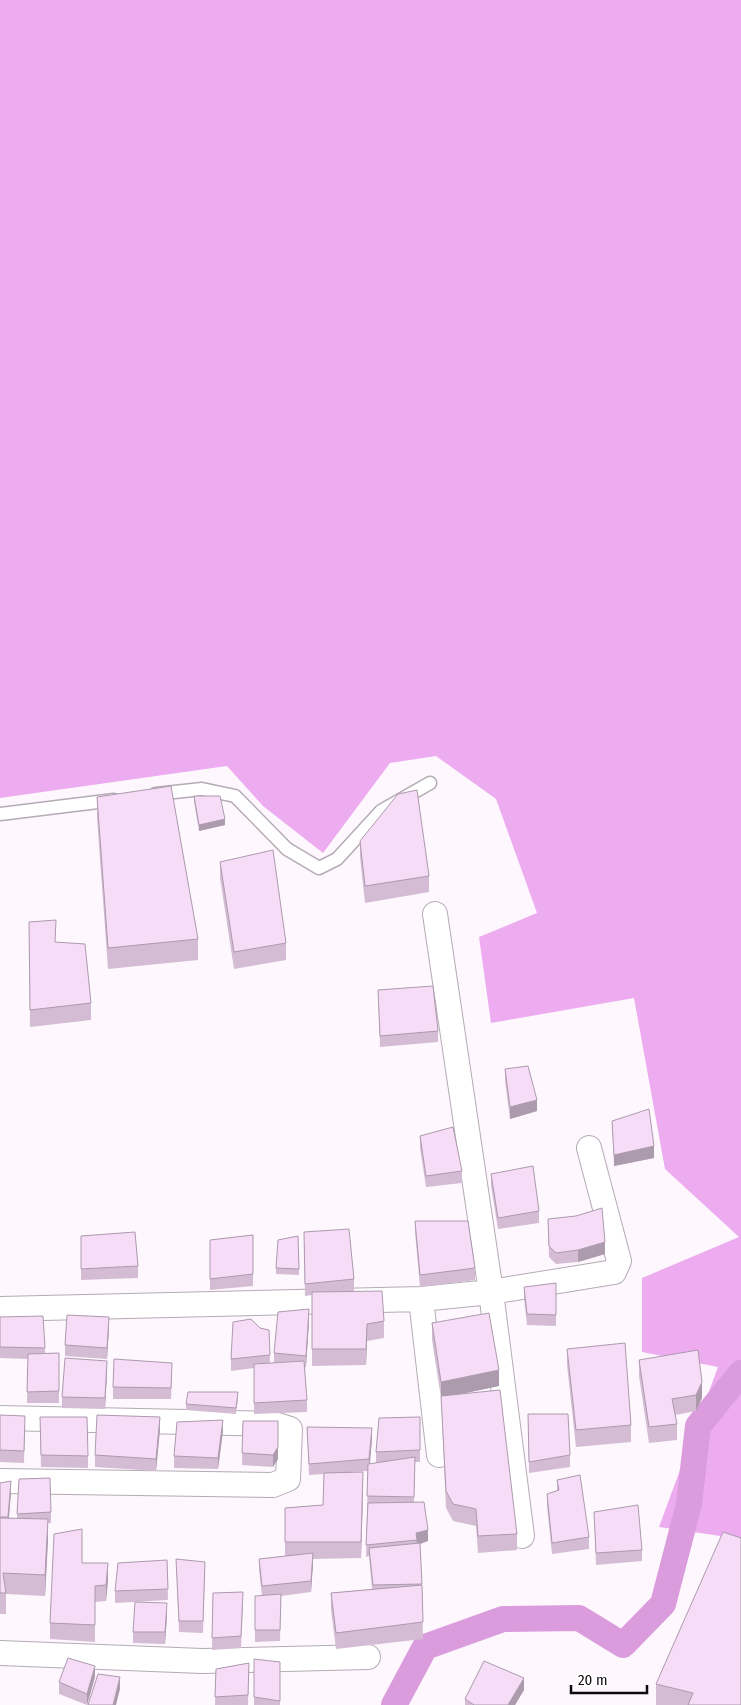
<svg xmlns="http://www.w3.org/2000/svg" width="741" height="1705" font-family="'Fira Sans Condensed',sans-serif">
  <rect width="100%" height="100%" fill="#fef7fe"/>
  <path fill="#ecacef" d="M 0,0 L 741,0 L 741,1539 L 659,1527 L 718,1367 L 642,1352 L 642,1278 L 739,1237 L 665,1169 L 634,998 L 491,1023 L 479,937 L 537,913 L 496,799 L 436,756 L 390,763 L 323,853 L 263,806 L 227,766 L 0,798 Z"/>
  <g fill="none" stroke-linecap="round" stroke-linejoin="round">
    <path stroke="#db9cde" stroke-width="26" d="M 394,1705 L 425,1647 L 503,1619 L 579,1618 L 623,1645 L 663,1604 L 689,1504 L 698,1426 L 741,1373"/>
    <g stroke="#b4abb5" stroke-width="15">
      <path id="service" d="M 156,794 L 202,789 L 235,796 L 287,849 L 319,868 L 337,859 L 381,811 L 430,783
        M 0,814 L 114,800"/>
    </g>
    <g stroke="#b4abb5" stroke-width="26">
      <path id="minor" d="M 435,914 L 491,1292 L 522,1536
        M 421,1299 L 439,1455
        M 0,1309 L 421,1299 L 491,1292 L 614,1272 L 619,1261 L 589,1148
        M 0,1418 L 274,1424 L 290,1429 L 288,1479 L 273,1485 L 0,1481
        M 0,1653 L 202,1661 L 368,1657"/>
    </g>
    <use href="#service" stroke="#fff" stroke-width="12"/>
    <use href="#minor" stroke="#fff" stroke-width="24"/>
  </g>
  <path fill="#d4bdd4" d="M 194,796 L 225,825 L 199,831 L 194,802 Z
    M 97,797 L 198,939 L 198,960 L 108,969 L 97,818 Z
    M 360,841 L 429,876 L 429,892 L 365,903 L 360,857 Z
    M 220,862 L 286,943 L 286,960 L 234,969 L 220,878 Z
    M 29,922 L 55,942 L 91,1003 L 91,1020 L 30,1027 Z
    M 378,990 L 438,1031 L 438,1042 L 380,1047 Z
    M 505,1069 L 537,1111 L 510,1119 L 505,1081 Z
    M 612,1121 L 654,1158 L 614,1166 Z
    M 420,1136 L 462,1171 L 462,1183 L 426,1187 L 420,1148 Z
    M 491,1174 L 539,1211 L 539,1223 L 498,1229 L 491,1186 Z
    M 548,1219 L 605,1254 L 578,1262 L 556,1264 L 549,1257 Z
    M 415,1221 L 475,1268 L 475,1280 L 420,1287 L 415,1232 Z
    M 253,1235 L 253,1286 L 210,1290 L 210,1240 Z
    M 81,1236 L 138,1266 L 138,1278 L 81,1280 Z
    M 298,1236 L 299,1275 L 276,1274 L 276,1268 Z
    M 304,1244 L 354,1279 L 354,1291 L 344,1292 L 384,1321 L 384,1338 L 367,1341 L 366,1365 L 312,1366 L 312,1295 L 305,1296 Z
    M 524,1287 L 556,1315 L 556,1326 L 527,1325 L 524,1298 Z
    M 0,1317 L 45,1348 L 45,1353 L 59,1353 L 59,1403 L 27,1403 L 28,1359 L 0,1358 Z
    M 309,1321 L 306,1367 L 304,1367 L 307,1400 L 307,1412 L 254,1414 L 254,1368 L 231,1371 L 231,1359 L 260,1328 L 269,1330 L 270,1363 L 274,1363 L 274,1353 Z
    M 432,1323 L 499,1386 L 462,1394 L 517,1534 L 517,1550 L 478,1553 L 476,1526 L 453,1521 L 446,1508 L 441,1398 L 432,1340 Z
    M 109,1328 L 107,1359 L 65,1356 L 65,1345 Z
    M 567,1349 L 631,1425 L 631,1442 L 576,1447 L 567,1365 Z
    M 639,1360 L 702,1398 L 696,1411 L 675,1415 L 677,1424 L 677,1440 L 649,1443 L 639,1376 Z
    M 107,1372 L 105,1409 L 62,1408 L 62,1397 Z
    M 172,1374 L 171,1399 L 113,1399 L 113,1387 Z
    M 238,1398 L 236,1414 L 186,1410 L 186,1404 Z
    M 528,1414 L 570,1455 L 570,1467 L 529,1473 Z
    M 0,1415 L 25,1427 L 24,1463 L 0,1462 Z
    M 40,1417 L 88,1456 L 88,1468 L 41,1467 Z
    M 420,1417 L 420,1462 L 415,1462 L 414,1502 L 428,1541 L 420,1544 L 422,1584 L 423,1639 L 336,1649 L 331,1610 L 331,1593 L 372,1589 L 369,1556 L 366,1557 L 368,1471 L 351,1472 L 363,1488 L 361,1558 L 313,1559 L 311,1592 L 281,1596 L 280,1641 L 255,1642 L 255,1596 L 262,1596 L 259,1570 L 259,1559 L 285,1556 L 285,1508 L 323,1505 L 324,1474 L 309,1475 L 307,1427 L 372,1439 L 370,1464 L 376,1463 L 376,1452 Z
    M 243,1421 L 278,1459 L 273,1467 L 242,1465 Z
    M 160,1429 L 156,1471 L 95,1467 L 95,1455 Z
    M 223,1431 L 218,1469 L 174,1468 L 174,1456 Z
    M 19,1479 L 51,1512 L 51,1523 L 48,1523 L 48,1540 L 45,1596 L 6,1594 L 6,1614 L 0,1614 L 0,1483 L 11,1492 L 9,1518 L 17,1518 Z
    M 557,1480 L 589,1537 L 589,1549 L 552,1554 L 547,1506 L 547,1494 L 557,1491 Z
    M 594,1512 L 642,1550 L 642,1561 L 596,1565 Z
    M 176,1559 L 205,1573 L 203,1633 L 179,1632 Z
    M 167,1560 L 168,1600 L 115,1603 L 115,1591 Z
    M 82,1563 L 108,1580 L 106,1601 L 95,1602 L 95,1642 L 50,1639 L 50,1623 Z
    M 213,1593 L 243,1604 L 241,1648 L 212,1650 Z
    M 167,1615 L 165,1644 L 133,1643 L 133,1632 Z
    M 254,1659 L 280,1662 L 280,1705 L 254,1705 Z
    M 249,1663 L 248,1705 L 215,1705 L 216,1669 Z
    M 95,1677 L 87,1705 L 59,1694 L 59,1682 Z
    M 656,1684 L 741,1705 L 656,1705 Z
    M 524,1690 L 515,1705 L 465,1705 L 465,1699 Z"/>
  <path fill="#ac9aad" d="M 225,819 L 225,825 L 199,831 L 199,825 Z
    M 537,1100 L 537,1111 L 510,1119 L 510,1107 Z
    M 654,1146 L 654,1158 L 614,1166 L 614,1155 Z
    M 605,1242 L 605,1254 L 578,1262 L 578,1250 Z
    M 309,1309 L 309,1321 L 306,1367 L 306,1356 Z
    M 109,1317 L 109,1328 L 107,1359 L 107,1348 Z
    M 367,1324 L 367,1341 L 366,1365 L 366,1349 Z
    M 107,1361 L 107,1372 L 105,1409 L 105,1398 Z
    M 499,1370 L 499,1386 L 441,1398 L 441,1382 Z
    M 702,1382 L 702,1398 L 696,1411 L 696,1395 Z
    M 160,1417 L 160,1429 L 156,1471 L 156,1459 Z
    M 223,1420 L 223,1431 L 218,1469 L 218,1458 Z
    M 372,1428 L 372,1439 L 369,1470 L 369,1459 Z
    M 278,1447 L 278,1459 L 273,1467 L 273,1455 Z
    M 363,1472 L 363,1488 L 361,1558 L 361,1542 Z
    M 11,1481 L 11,1492 L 8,1528 L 8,1517 Z
    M 48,1519 L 48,1540 L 45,1596 L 45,1575 Z
    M 428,1530 L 428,1541 L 417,1545 L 416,1533 Z
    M 313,1553 L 313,1565 L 311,1592 L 311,1581 Z
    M 108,1563 L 108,1580 L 106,1601 L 106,1585 Z
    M 167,1603 L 167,1615 L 165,1644 L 165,1632 Z
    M 95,1666 L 95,1677 L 87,1705 L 87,1694 Z
    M 120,1677 L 120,1689 L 116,1705 L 113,1705 Z
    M 524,1678 L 524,1690 L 515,1705 L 508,1705 Z"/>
  <path fill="#f6dcf7" stroke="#ac9aad" d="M 171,786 L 198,939 L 108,948 L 97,797 Z
    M 417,790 L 429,876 L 365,886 L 360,841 L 398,794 Z
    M 194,796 L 220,796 L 225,819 L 199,825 Z
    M 273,850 L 286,943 L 234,952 L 220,862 Z
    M 56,920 L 55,942 L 85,944 L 91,1003 L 30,1010 L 29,922 Z
    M 433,986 L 438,1031 L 380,1036 L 378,990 Z
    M 528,1066 L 537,1100 L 510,1107 L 505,1069 Z
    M 649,1109 L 654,1146 L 614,1155 L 612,1121 Z
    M 453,1127 L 462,1171 L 426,1176 L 420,1136 Z
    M 533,1166 L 539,1211 L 498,1218 L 491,1174 Z
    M 602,1208 L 605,1242 L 578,1250 L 556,1253 L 549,1246 L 548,1219 L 576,1216 Z
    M 415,1221 L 468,1221 L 475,1268 L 420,1275 Z
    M 349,1229 L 354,1279 L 305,1284 L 304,1232 Z
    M 135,1232 L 138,1266 L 81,1269 L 81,1236 Z
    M 253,1235 L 253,1274 L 210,1279 L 210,1240 Z
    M 298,1236 L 299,1269 L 276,1268 L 278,1240 Z
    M 556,1283 L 556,1315 L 527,1314 L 524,1287 Z
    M 382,1291 L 384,1321 L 367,1324 L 366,1349 L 312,1349 L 312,1292 Z
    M 309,1309 L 306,1356 L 274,1353 L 278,1312 Z
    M 489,1313 L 499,1370 L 441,1382 L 432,1323 Z
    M 67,1315 L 109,1317 L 107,1348 L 65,1345 Z
    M 43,1316 L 45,1348 L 0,1347 L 0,1317 Z
    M 251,1319 L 260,1328 L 269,1330 L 270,1355 L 231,1359 L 233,1322 Z
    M 625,1343 L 631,1425 L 576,1430 L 567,1349 Z
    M 698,1350 L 702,1382 L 696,1395 L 672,1399 L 677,1424 L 649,1427 L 639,1360 Z
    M 59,1353 L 59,1391 L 27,1392 L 28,1354 Z
    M 65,1358 L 107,1361 L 105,1398 L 62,1397 Z
    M 114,1359 L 172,1363 L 171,1388 L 113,1387 Z
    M 304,1361 L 307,1400 L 254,1403 L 254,1364 Z
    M 500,1390 L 517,1534 L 478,1536 L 476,1509 L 453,1504 L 446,1491 L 441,1396 Z
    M 188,1392 L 238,1392 L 236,1408 L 186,1404 Z
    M 528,1414 L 568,1414 L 570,1455 L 529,1462 Z
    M 0,1415 L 25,1416 L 24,1451 L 0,1450 Z
    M 97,1415 L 160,1417 L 156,1459 L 95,1455 Z
    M 40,1417 L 87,1417 L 88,1456 L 41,1455 Z
    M 420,1417 L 420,1450 L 376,1452 L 379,1418 Z
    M 223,1420 L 218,1458 L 174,1456 L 177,1422 Z
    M 243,1421 L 278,1421 L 278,1447 L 273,1455 L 242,1453 Z
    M 307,1427 L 372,1428 L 369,1459 L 309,1464 Z
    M 415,1457 L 414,1497 L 367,1496 L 368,1464 Z
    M 363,1472 L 361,1542 L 285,1542 L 285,1508 L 323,1505 L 324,1473 Z
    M 580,1475 L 589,1537 L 552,1543 L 547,1494 L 559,1490 L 557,1480 Z
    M 50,1478 L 51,1512 L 17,1514 L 19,1479 Z
    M 11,1481 L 8,1517 L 0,1517 L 0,1483 Z
    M 424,1502 L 428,1530 L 416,1533 L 417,1540 L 366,1545 L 368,1503 Z
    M 638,1505 L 642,1550 L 596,1553 L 594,1512 Z
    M 0,1518 L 48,1519 L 45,1575 L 3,1573 L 6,1593 L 0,1593 Z
    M 82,1529 L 82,1563 L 108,1563 L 106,1585 L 95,1586 L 95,1625 L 50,1623 L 54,1534 Z
    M 723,1532 L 741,1538 L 741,1705 L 688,1705 L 693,1693 L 656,1684 Z
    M 420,1543 L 422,1584 L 373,1585 L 369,1548 Z
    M 313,1553 L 311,1581 L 262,1586 L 259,1559 Z
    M 176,1559 L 205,1562 L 203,1621 L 179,1621 Z
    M 167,1560 L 168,1589 L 115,1591 L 118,1563 Z
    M 422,1585 L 423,1622 L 336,1633 L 331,1593 Z
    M 243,1592 L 241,1636 L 212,1638 L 213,1593 Z
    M 281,1594 L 280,1630 L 255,1630 L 255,1596 Z
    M 135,1602 L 167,1603 L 165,1632 L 133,1632 Z
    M 68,1658 L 95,1666 L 87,1694 L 59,1682 Z
    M 254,1659 L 280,1662 L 280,1701 L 254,1697 Z
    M 484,1661 L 524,1678 L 508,1705 L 474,1705 L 465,1699 Z
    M 249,1663 L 248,1695 L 215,1697 L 216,1669 Z
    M 98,1674 L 120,1677 L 113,1705 L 88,1705 Z"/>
  <path d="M571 1685v8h76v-8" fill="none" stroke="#0e0b0e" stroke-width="2.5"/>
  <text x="578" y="1685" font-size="15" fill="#0e0b0e" stroke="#ffffff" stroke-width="4" paint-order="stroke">20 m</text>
</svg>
